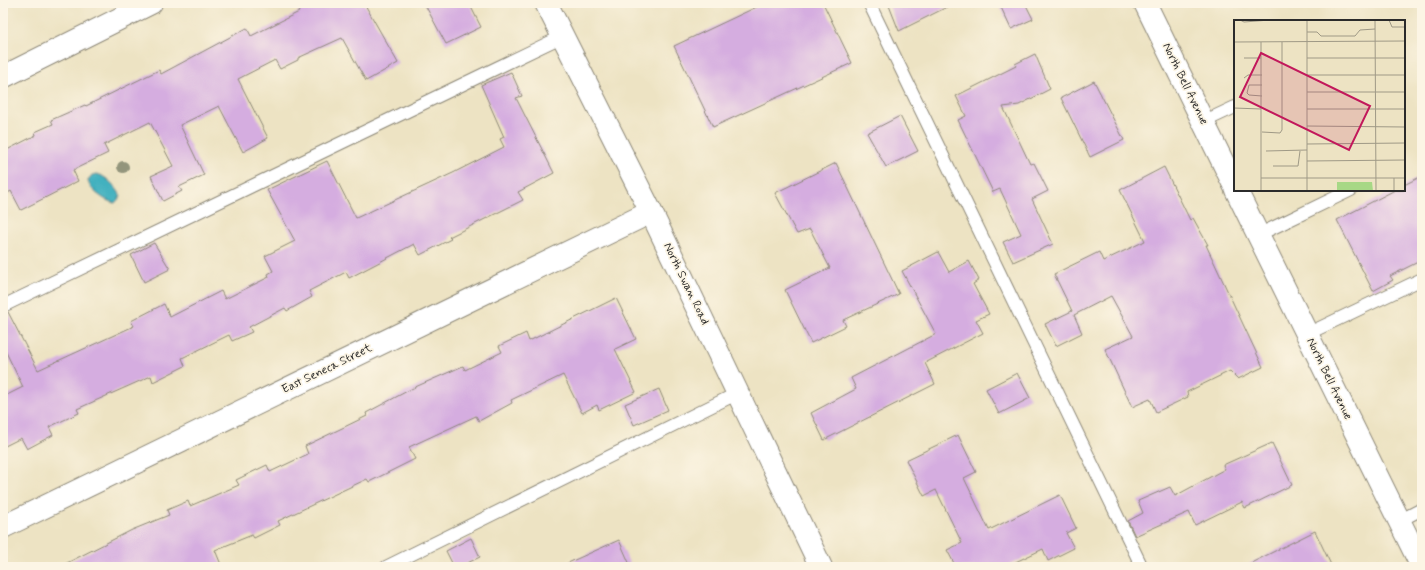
<svg xmlns="http://www.w3.org/2000/svg" width="1425" height="570" font-family="Mynerve,sans-serif">
  <rect width="100%" height="100%" fill="#fcf5e5"/>
  <filter id="ink" filterUnits="userSpaceOnUse"><feTurbulence type="fractalNoise" baseFrequency=".025" numOctaves="2"/><feDisplacementMap in="SourceGraphic" scale="8" xChannelSelector="R" yChannelSelector="G"/><feConvolveMatrix kernelMatrix="1 2 1 2 8 2 1 2 1" color-interpolation-filters="sRGB"/></filter>
  <filter id="wash" filterUnits="userSpaceOnUse"><feTurbulence type="fractalNoise" baseFrequency=".012" numOctaves="4" result="noise"/><feDisplacementMap in="SourceGraphic" scale="16" xChannelSelector="R" yChannelSelector="G"/><feGaussianBlur stdDeviation="0.9" result="paint"/><feColorMatrix in="noise" values="0 0 0 0 0 0 0 0 0 0 0 0 0 0 0 0 0 1.4 0 .05"/><feComposite in="paint" operator="in"/></filter>
  <g filter="url(#wash)">
    <rect width="100%" height="100%" fill="#ede3c3"/>
    <path fill="#43b1bf" stroke="#376e75" d="M 96,174 C 106,175 117,188 121,196 L 115,203 C 106,202 88,189 88,180 L 92,175 Z"/>
    <g id="blocks">
      <path fill="#d5ade0" d="M 295,3 L 364,3 L 398,63 L 366,81 L 342,38 L 298,58 L 298,60 L 280,69 L 275,60 L 238,79 L 268,138 L 243,152 L 219,106 L 180,125 L 204,175 L 179,187 L 182,191 L 163,201 L 151,176 L 173,166 L 150,122 L 104,145 L 108,153 L 73,170 L 78,181 L 21,210 L 11,191 L 3,196 L 3,152 L 36,135 L 35,132 L 53,124 L 51,120 L 85,105 L 86,106 L 159,70 L 161,74 L 247,28 L 251,36 L 299,12 Z
        M 424,3 L 469,3 L 481,27 L 446,44 Z
        M 765,3 L 823,3 L 852,63 L 713,127 L 674,46 Z
        M 888,3 L 955,3 L 899,31 Z
        M 999,3 L 1025,3 L 1033,19 L 1011,29 Z
        M 1035,54 L 1050,89 L 1019,105 L 1003,107 L 1030,164 L 1034,163 L 1048,191 L 1032,199 L 1053,244 L 1013,262 L 1003,242 L 1021,234 L 1000,189 L 993,192 L 958,120 L 966,116 L 956,96 L 1016,66 L 1015,64 Z
        M 511,72 L 522,96 L 516,98 L 554,173 L 518,192 L 523,200 L 449,237 L 451,239 L 420,255 L 414,244 L 349,278 L 346,272 L 309,291 L 312,297 L 287,311 L 285,308 L 249,327 L 252,332 L 232,341 L 229,335 L 182,358 L 185,366 L 153,382 L 151,376 L 77,409 L 79,413 L 49,427 L 53,435 L 27,449 L 21,438 L 3,447 L 3,397 L 23,387 L 3,346 L 3,313 L 8,312 L 38,370 L 134,326 L 131,321 L 164,304 L 170,317 L 221,291 L 225,299 L 269,277 L 268,274 L 273,271 L 265,256 L 295,241 L 267,190 L 327,161 L 356,218 L 453,173 L 504,147 L 500,139 L 504,137 L 481,85 Z
        M 1094,81 L 1124,140 L 1090,157 L 1061,98 Z
        M 900,116 L 918,151 L 886,167 L 867,133 Z
        M 836,163 L 899,294 L 843,320 L 846,326 L 811,343 L 785,290 L 830,268 L 810,229 L 797,234 L 775,193 Z
        M 1164,167 L 1190,220 L 1193,218 L 1208,245 L 1206,245 L 1263,367 L 1238,379 L 1230,371 L 1187,392 L 1188,397 L 1156,412 L 1150,399 L 1132,407 L 1105,349 L 1133,336 L 1111,296 L 1074,315 L 1082,333 L 1056,346 L 1045,324 L 1072,311 L 1054,274 L 1099,252 L 1103,261 L 1145,241 L 1120,190 Z
        M 1422,176 L 1422,260 L 1390,276 L 1393,280 L 1373,291 L 1337,220 L 1395,190 L 1404,190 L 1404,185 Z
        M 154,243 L 170,269 L 144,282 L 131,255 Z
        M 938,252 L 949,272 L 969,261 L 979,280 L 973,284 L 989,314 L 976,320 L 983,333 L 925,363 L 935,384 L 824,440 L 811,413 L 856,389 L 851,378 L 936,334 L 902,271 Z
        M 616,298 L 636,339 L 615,349 L 636,392 L 599,410 L 597,405 L 582,413 L 563,375 L 511,400 L 512,403 L 479,421 L 476,416 L 409,447 L 415,459 L 369,482 L 367,479 L 278,521 L 280,525 L 254,538 L 252,535 L 215,550 L 222,567 L 59,567 L 132,530 L 169,515 L 167,510 L 188,501 L 190,506 L 239,485 L 236,480 L 267,465 L 270,472 L 308,454 L 305,446 L 367,416 L 366,413 L 413,388 L 463,366 L 465,370 L 502,352 L 499,346 L 526,333 L 529,341 Z
        M 1017,373 L 1030,398 L 999,414 L 986,389 Z
        M 659,389 L 668,410 L 634,425 L 625,404 Z
        M 958,435 L 976,472 L 964,478 L 989,530 L 1060,495 L 1076,528 L 1066,533 L 1074,548 L 1048,561 L 1043,549 L 1005,567 L 956,567 L 947,550 L 962,543 L 936,490 L 924,496 L 906,460 Z
        M 1272,443 L 1292,485 L 1245,508 L 1242,502 L 1195,525 L 1189,512 L 1135,536 L 1128,521 L 1143,513 L 1138,501 L 1170,487 L 1175,496 L 1225,469 L 1223,465 Z
        M 1315,531 L 1332,567 L 1243,567 Z
        M 471,538 L 480,557 L 459,567 L 454,567 L 446,551 Z
        M 619,540 L 631,567 L 559,567 Z"/>
    </g>
  </g>
  <g filter="url(#ink)">
    <use href="#blocks" fill-opacity="0" stroke="#8c8777" stroke-width="1"/>
    <g fill="none" stroke-linecap="round" stroke-linejoin="round">
      <g stroke="#8c8777" stroke-width="14">
        <path id="service" d="M 869,3 L 1142,567
          M 1203,122 L 1235,107
          M 1258,235 L 1351,190
          M 3,306 L 563,36
          M 1307,334 L 1422,279
          M 1399,521 L 1422,509
          M 386,567 L 738,393"/>
      </g>
      <g stroke="#8c8777" stroke-width="24">
        <path id="minor" d="M 1145,3 L 1235,187
          M 3,77 L 151,3
          M 1236,190 L 1422,567
          M 3,527 L 651,212"/>
      </g>
      <g stroke="#8c8777" stroke-width="24">
        <path id="primary" d="M 546,3 L 651,212 L 821,567"/>
      </g>
      <use href="#service" stroke="#fff" stroke-width="12"/>
      <use href="#minor" stroke="#fff" stroke-width="22"/>
      <use href="#primary" stroke="#fff" stroke-width="22"/>
    </g>
    <circle fill="#93957c" cx="123" cy="167" r="6"/>
  </g>
  <g text-anchor="middle" dominant-baseline="central" stroke-width="3.5" stroke-linejoin="round" paint-order="stroke">
    <g font-size="12" fill="#2b2b2b" stroke="#fcf5e5">
      <text transform="translate(1185 84) rotate(64)">North Bell Avenue</text>
      <text transform="translate(686 284) rotate(64)">North Swan Road</text>
      <text transform="translate(327 369) rotate(-26)">East Seneca Street</text>
      <text transform="translate(1329 379) rotate(64)">North Bell Avenue</text>
    </g>
  </g>
  <g transform="translate(1234 20)">
    <rect width="171" height="171" fill="#ede3c3"/>
    <path d="M 103,162 L 138,162 L 139,171 L 103,171 Z" fill="#a7d886"/>
    <path fill="none" stroke="#9f9986" stroke-width="1" d="M 6,0 L 10,2 L 36,0M 73,0 L 73,171M 141,0 L 142,171M 155,0 L 158,7 L 171,7M 73,12 L 83,12 L 87,16 L 121,16 L 126,10 L 141,9M 0,22 L 171,21M 10,38 L 27,38M 73,38 L 171,38M 73,55 L 171,55M 10,58 L 14,55 L 28,55M 28,65 L 15,65 L 13,73 L 15,75 L 28,76M 73,72 L 171,72M 0,88 L 27,89M 73,89 L 171,89M 73,106 L 171,107M 28,112 L 46,113 L 48,110 L 48,22M 73,124 L 171,123M 32,131 L 73,130M 73,141 L 171,140M 39,146 L 64,146 L 66,131M 27,158 L 171,158M 160,158 L 160,171M 27,171 L 27,22"/>
    <path fill="#c2185b" fill-opacity="0.15" stroke="#c2185b" stroke-width="2" d="M 27,33 L 136,86 L 115,130 L 6,77 Z"/>
    <rect width="171" height="171" fill="none" stroke="#2b2b2b" stroke-width="2"/>
  </g>
  <rect width="1425" height="570" fill="none" stroke="#fcf5e5" stroke-width="16"/>
</svg>
